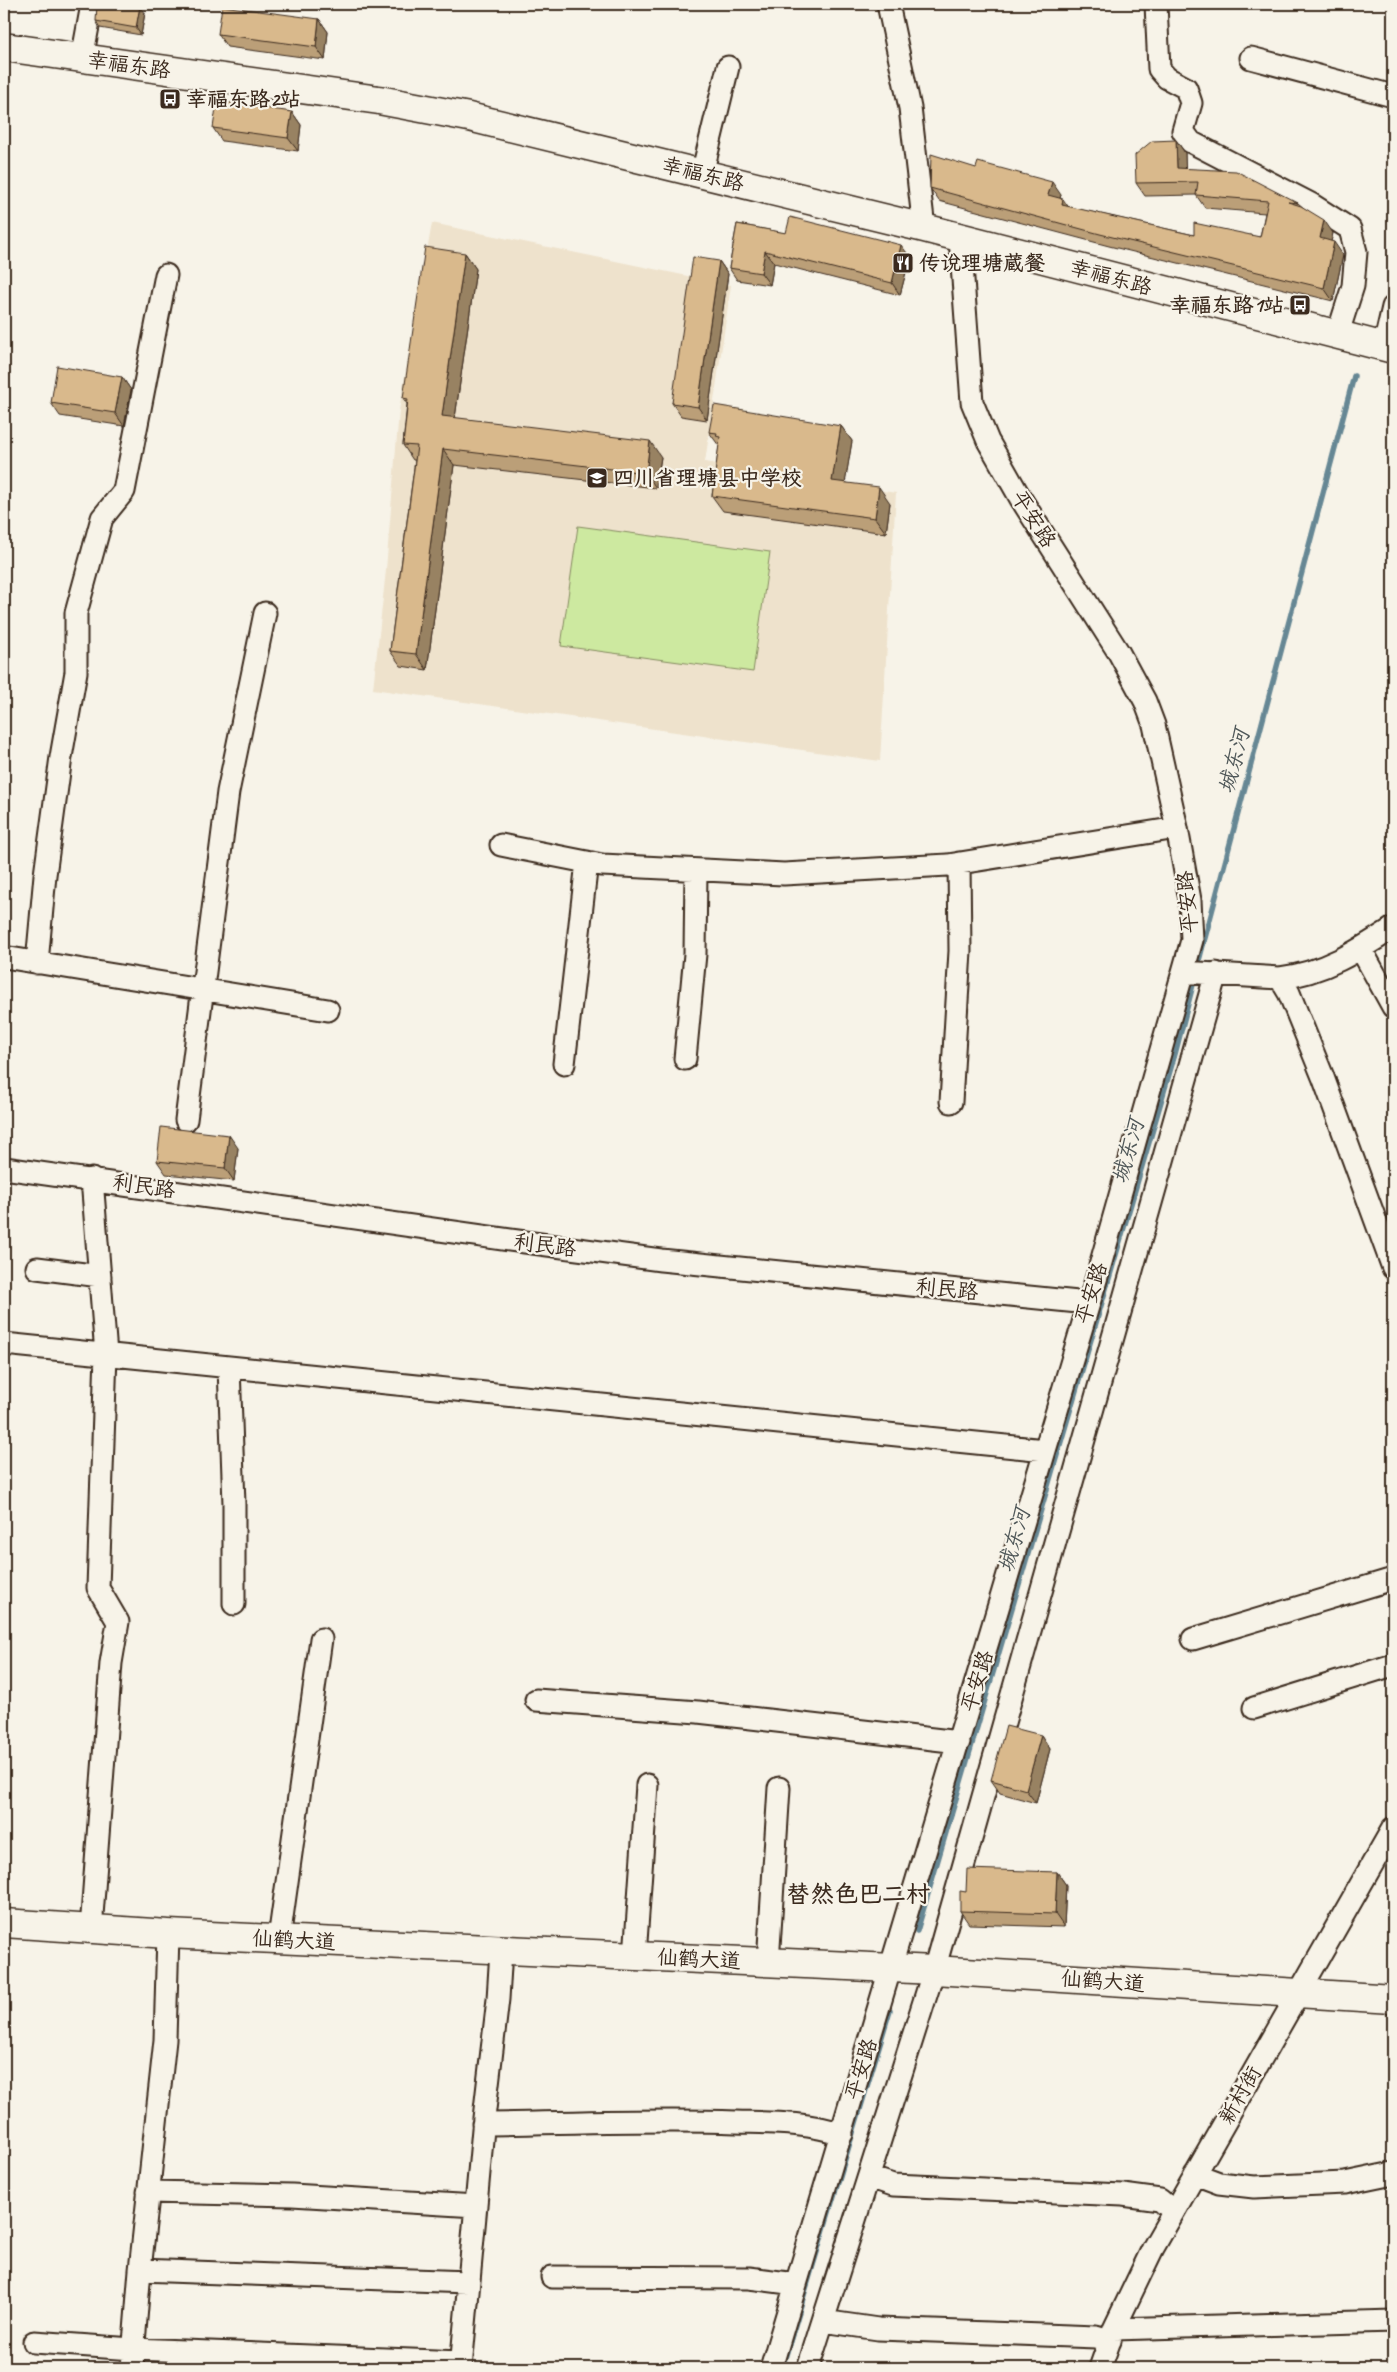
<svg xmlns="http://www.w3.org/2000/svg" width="1397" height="2372" font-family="Caveat,'LXGW WenKai TC',sans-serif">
  <rect width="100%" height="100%" fill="#f7f3e8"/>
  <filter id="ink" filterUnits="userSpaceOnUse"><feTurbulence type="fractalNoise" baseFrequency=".02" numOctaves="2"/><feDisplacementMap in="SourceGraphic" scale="10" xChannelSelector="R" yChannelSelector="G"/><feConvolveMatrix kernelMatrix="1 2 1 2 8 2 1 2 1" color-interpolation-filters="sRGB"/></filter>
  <g filter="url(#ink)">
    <path fill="#eee2cc" d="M 432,223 L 731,285 L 705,462 L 896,493 L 880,761 L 373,689 L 386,570 L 399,411 Z"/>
    <path fill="#cde9a0" stroke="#848a5f" d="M 578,526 L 770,552 L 753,672 L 561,646 Z"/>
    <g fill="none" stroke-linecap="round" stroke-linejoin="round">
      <path stroke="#668794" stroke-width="5.5" d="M 1197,968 L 1354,376
        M 917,1931 L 1175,1054 L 1195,977
        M 782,2368 L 890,2010"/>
      <g stroke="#3b2a1e" stroke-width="25">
        <path id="minor" d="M 888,4 L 910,108 L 924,228
          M 1156,4 L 1159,69 L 1167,78 L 1186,88 L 1191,103 L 1183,131 L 1191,142 L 1311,204 L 1350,229 L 1356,252 L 1353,286 L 1337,336
          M 1251,58 L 1393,96
          M 82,59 L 91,10
          M 702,174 L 728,67
          M 1384,346 L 1393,307
          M 501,845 L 602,865 L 784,874 L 948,865 L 1177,828
          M 1361,949 L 1393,1007
          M 4,957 L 328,1010
          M 37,963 L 45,875 L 61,757 L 76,672 L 76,613 L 102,518 L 124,491 L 166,275
          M 1183,972 L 1280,978 C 1323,973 1358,951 1393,928
          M 1280,978 L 1289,993 L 1323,1077 L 1393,1268
          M 685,1059 L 695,954 L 696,870
          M 564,1064 L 587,862
          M 951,1102 L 960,951 L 959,863
          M 186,1120 L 228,792 L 265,613
          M 4,1168 L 510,1240 L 661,1260 L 1088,1303
          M 37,1268 L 100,1276
          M 4,1344 L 1045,1450
          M 229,1367 L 234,1504 L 234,1604
          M 1193,1639 L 1393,1579
          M 536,1700 L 698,1712 L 959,1742
          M 1254,1708 L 1393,1665
          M 91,1929 L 111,1663 L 118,1622 L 98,1588 L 106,1354 L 92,1179
          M 279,1939 L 321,1639
          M 635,1956 L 647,1785
          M 768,1963 L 779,1788
          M 483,2124 C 567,2123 652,2119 736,2122 C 772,2123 807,2122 842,2134
          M 1195,2174 L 1219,2183 L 1254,2187 L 1345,2183 L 1393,2173
          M 869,2177 L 893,2185 L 1123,2195 L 1160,2200 L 1173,2211
          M 148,2192 L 292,2195 L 476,2206
          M 140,2270 L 468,2282
          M 552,2277 L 749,2278 L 796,2284
          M 823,2321 L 878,2329 L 1096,2337 L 1110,2341
          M 1114,2329 L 1393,2321
          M 34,2342 L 133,2349 L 461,2362
          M 132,2368 L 140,2270 L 165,2040 L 168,1934
          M 461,2368 L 484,2118 L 498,1999 L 501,1950
          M 771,2368 L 1098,1273 L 1192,940 L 1190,900 L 1177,828 L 1154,725 L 1145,701 L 1119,653 L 1021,499 L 988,441 L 972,402 L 960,238
          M 808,2368 L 934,1970 L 1216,973
          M 1100,2368 L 1114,2329 L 1153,2248 L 1393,1828"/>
      </g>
      <g stroke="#3b2a1e" stroke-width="31">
        <path id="major" d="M 4,47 L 379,100 L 469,117 L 924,228 L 1393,349
          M 4,1923 L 168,1934 L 934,1970 L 1393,1999"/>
      </g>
      <use href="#minor" stroke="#f7f3e8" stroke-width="21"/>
      <use href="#major" stroke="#f7f3e8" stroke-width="28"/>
    </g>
    <path fill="#bb9f78" stroke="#3b2a1e" d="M 63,4 L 82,4 L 79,8 L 64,5 Z
      M 899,4 L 927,4 L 902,8 Z
      M 140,6 L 145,13 L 141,35 L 100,28 L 96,21 Z
      M 319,19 L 328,32 L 325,60 L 227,47 L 218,34 Z
      M 292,112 L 301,125 L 298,151 L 222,141 L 213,128 Z
      M 1185,153 L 1185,168 L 1298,203 L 1333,233 L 1331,241 L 1343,255 L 1333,301 L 1109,246 L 939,201 L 930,188 L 1061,195 L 1060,198 L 1069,207 L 1194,235 L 1260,237 L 1265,213 L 1205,208 L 1196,195 L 1145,196 L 1136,183 Z
      M 737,224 L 910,257 L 900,295 L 774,263 L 770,285 L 737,280 L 729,268 Z
      M 465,253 L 476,269 L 455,418 L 661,457 L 656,488 L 454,465 L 427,670 L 401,666 L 390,651 L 415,460 L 413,460 L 403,445 L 407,404 L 403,398 Z
      M 719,261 L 728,274 L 707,420 L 681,416 L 672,403 Z
      M 122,377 L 131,390 L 124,426 L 60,416 L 51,403 Z
      M 841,426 L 852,441 L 845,482 L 890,503 L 886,533 L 723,511 L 712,496 L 719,446 L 709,432 Z
      M 238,1148 L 234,1181 L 166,1174 L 157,1161 Z
      M 1041,1735 L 1050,1749 L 1036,1803 L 1000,1793 L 991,1780 Z
      M 1057,1872 L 1066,1885 L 1064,1927 L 969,1924 L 960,1911 L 966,1892 Z"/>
    <path fill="#988262" stroke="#3b2a1e" d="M 76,4 L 82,4 L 79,8 Z
      M 140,6 L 145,13 L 141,35 L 136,28 Z
      M 319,19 L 328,32 L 325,60 L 316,47 Z
      M 292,112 L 301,125 L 298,151 L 288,138 Z
      M 1176,140 L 1185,153 L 1186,181 L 1177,168 Z
      M 1052,182 L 1061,195 L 1057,208 L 1048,195 Z
      M 1063,199 L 1072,212 L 1062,205 Z
      M 1324,220 L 1333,233 L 1329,251 L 1320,238 Z
      M 1334,242 L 1343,255 L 1333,301 L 1324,288 Z
      M 901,245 L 910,257 L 900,295 L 892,283 Z
      M 765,251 L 774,263 L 770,285 L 761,273 Z
      M 465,253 L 476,269 L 453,432 L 442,416 Z
      M 719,261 L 728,274 L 707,420 L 698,407 Z
      M 122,377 L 131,390 L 124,426 L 115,413 Z
      M 841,426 L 852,441 L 843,496 L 832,481 Z
      M 650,441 L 661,457 L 656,488 L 646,473 Z
      M 443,449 L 454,465 L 427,670 L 416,654 Z
      M 879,487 L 890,503 L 886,533 L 875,518 Z
      M 229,1135 L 238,1148 L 234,1181 L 225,1168 Z
      M 1041,1735 L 1050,1749 L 1036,1803 L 1026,1790 Z
      M 1057,1872 L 1066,1885 L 1064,1927 L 1055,1914 Z"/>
    <path fill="#d9b98c" stroke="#3b2a1e" d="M 97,4 L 131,4 L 140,6 L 136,28 L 96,21 Z
      M 222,6 L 319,19 L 316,47 L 218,34 Z
      M 217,101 L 292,112 L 288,138 L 213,128 Z
      M 1176,140 L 1177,168 L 1236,171 L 1298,203 L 1288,202 L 1301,206 L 1324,220 L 1320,238 L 1334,242 L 1324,288 L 1100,234 L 930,188 L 931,154 L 976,168 L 978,162 L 1052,182 L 1048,195 L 1063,199 L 1062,205 L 1194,235 L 1194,223 L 1260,237 L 1268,201 L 1196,195 L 1198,182 L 1136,183 L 1135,155 L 1152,141 Z
      M 790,217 L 901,245 L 892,283 L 765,251 L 761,273 L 729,268 L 737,224 L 786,233 Z
      M 425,247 L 465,253 L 442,416 L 650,441 L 646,473 L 443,449 L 416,654 L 390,651 L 417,446 L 403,445 L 408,399 L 403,398 Z
      M 693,257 L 719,261 L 698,407 L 672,403 Z
      M 57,366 L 122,377 L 115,413 L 51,403 Z
      M 714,405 L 841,426 L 832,481 L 879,487 L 875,518 L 712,496 L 720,437 L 716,436 L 717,433 L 709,432 Z
      M 161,1127 L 229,1135 L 225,1168 L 157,1161 Z
      M 1006,1726 L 1041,1735 L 1026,1790 L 991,1780 Z
      M 967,1869 L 1057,1872 L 1055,1914 L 960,1911 L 960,1891 L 966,1892 Z"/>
  </g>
  <defs>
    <g id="bus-square" transform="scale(1.125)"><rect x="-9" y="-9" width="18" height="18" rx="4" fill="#3b2a1e" stroke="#f7f3e8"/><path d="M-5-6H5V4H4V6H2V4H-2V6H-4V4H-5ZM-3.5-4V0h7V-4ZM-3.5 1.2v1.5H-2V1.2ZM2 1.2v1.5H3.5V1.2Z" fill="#fff"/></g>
    <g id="restaurant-square" transform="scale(1.125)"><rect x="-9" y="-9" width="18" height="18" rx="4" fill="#3b2a1e" stroke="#f7f3e8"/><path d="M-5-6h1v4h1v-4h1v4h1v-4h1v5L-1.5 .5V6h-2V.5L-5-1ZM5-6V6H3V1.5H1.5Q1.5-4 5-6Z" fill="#fff"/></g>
    <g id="school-square" transform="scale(1.125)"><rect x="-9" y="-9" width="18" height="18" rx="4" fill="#3b2a1e" stroke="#f7f3e8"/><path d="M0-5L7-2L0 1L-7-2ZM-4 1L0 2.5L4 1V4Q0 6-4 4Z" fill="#fff"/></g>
  </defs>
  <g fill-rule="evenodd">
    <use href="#bus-square" x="170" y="99"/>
    <use href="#restaurant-square" x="903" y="263"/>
    <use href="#bus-square" x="1300" y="305"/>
    <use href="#school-square" x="597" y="478"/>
  </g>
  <g text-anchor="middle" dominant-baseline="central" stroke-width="4.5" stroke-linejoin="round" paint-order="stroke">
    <g font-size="21" fill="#3b2a1e" stroke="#f7f3e8">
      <text transform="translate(129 65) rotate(8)">幸福东路</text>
      <text transform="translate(703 174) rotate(14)">幸福东路</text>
      <text transform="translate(1111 277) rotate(15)">幸福东路</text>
      <text transform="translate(1034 519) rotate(58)">平安路</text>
      <text transform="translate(1187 902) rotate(-95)">平安路</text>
      <text transform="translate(144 1186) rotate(8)">利民路</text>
      <text transform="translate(545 1245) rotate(7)">利民路</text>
      <text transform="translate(947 1289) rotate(6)">利民路</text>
      <text transform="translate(1091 1293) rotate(-73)">平安路</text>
      <text transform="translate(977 1681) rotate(-73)">平安路</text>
      <text transform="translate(294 1940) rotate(3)">仙鹤大道</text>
      <text transform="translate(699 1959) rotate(3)">仙鹤大道</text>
      <text transform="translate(1103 1981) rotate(4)">仙鹤大道</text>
      <text transform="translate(861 2069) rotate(-73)">平安路</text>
      <text transform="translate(1240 2095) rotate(-60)">新村街</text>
    </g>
    <g font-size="21" font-weight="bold" fill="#3b2a1e" stroke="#f7f3e8" text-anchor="start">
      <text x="186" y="99">幸福东路2站</text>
      <text x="919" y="263">传说理塘蔵餐</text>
      <text x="1284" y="305" text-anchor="end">幸福东路1站</text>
      <text x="613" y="478">四川省理塘县中学校</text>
    </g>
    <g font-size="22" font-style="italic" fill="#505859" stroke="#f7f3e8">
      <text transform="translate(1234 761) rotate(-75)">城东河</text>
      <text transform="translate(1128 1151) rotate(-74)">城东河</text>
      <text transform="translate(1014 1540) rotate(-74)">城东河</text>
    </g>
    <g font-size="24" font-weight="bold" fill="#3b2a1e" stroke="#f7f3e8">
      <text x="858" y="1894">替然色巴二村</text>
    </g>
  </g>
  <rect width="1397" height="2372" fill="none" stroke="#f7f3e8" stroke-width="20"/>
  <rect x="10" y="10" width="1377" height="2352" fill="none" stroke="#3b2a1e" stroke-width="2" filter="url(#ink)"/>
</svg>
